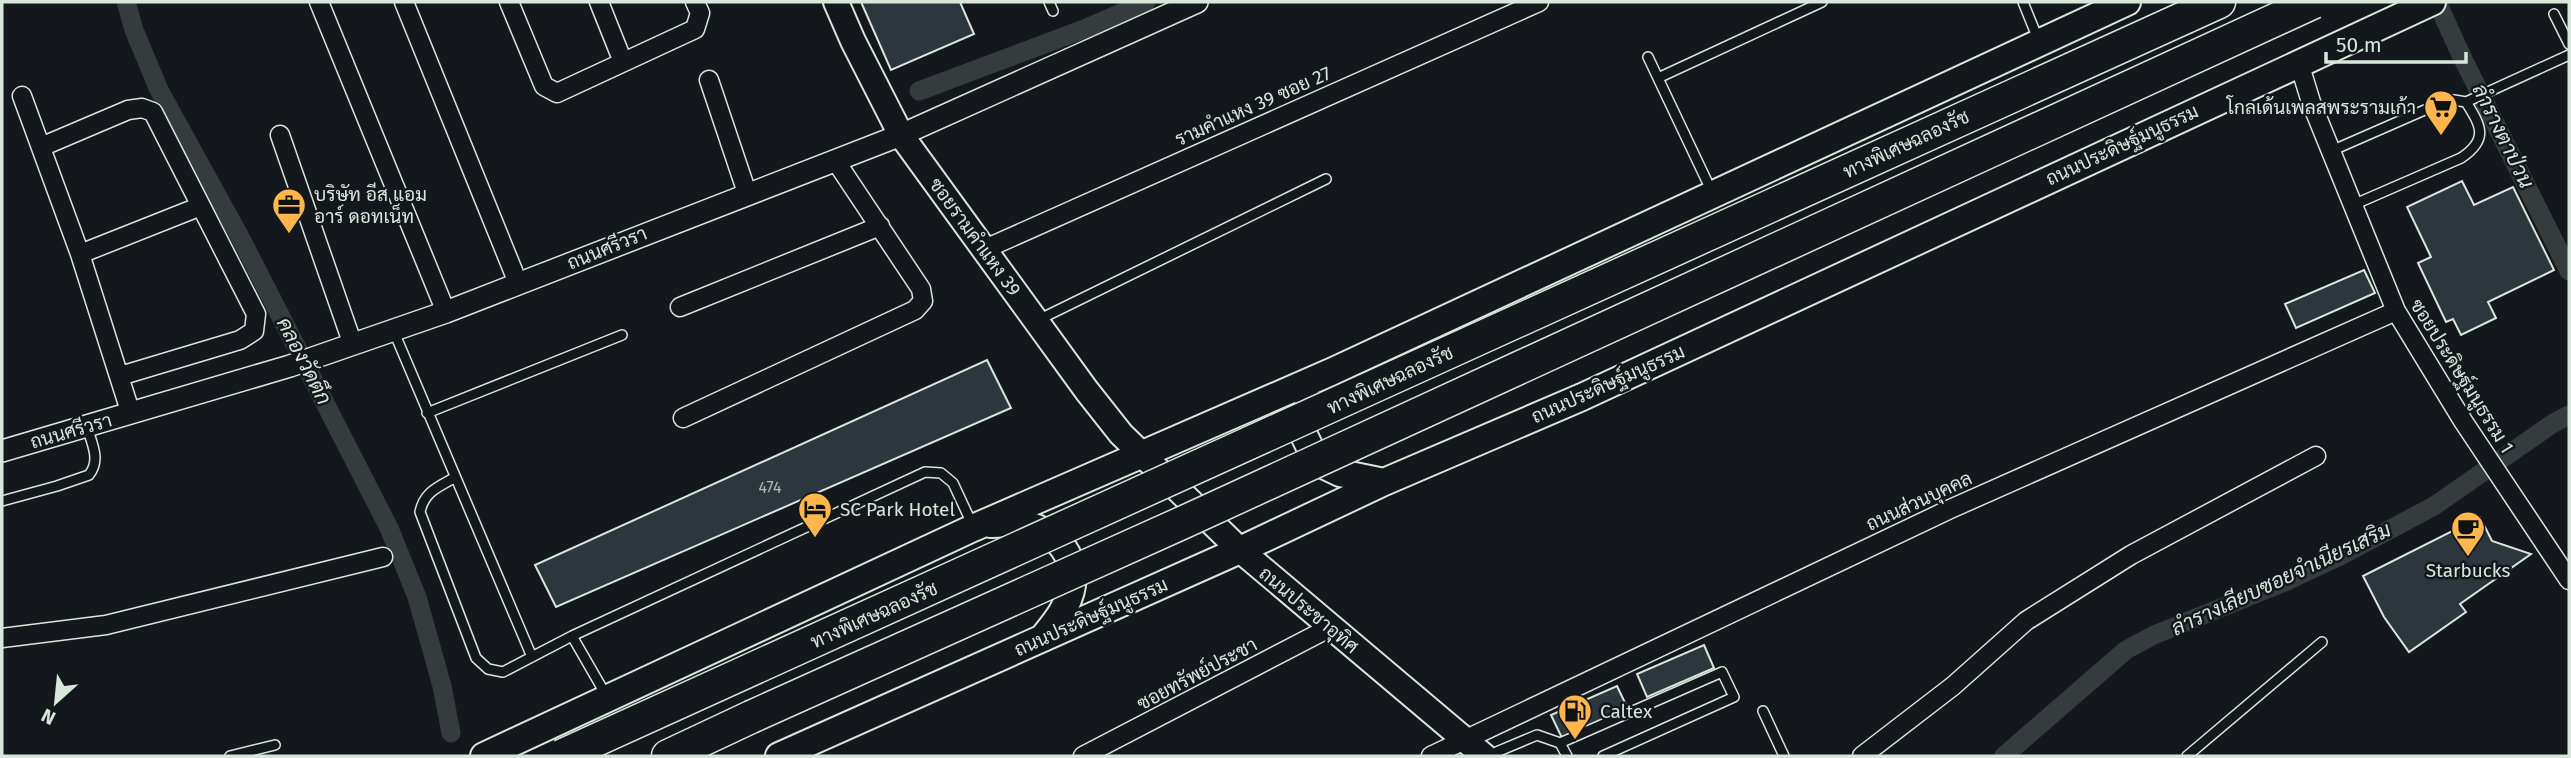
<svg xmlns="http://www.w3.org/2000/svg" width="2571" height="758" font-family="'Fira Sans',Sarabun,sans-serif">
  <rect width="100%" height="100%" fill="#14181c"/>
  <g fill="none" stroke-linecap="round" stroke-linejoin="round">
    <path stroke="#363b3e" stroke-width="19" d="M 126,2 L 134,30 L 159,90 L 239,235 L 389,528 L 417,597 L 442,686 L 451,733
      M 2437,2 L 2462,57 L 2569,271
      M 919,91 L 1087,28 L 1146,2
      M 2004,756 L 2126,650 L 2154,635 L 2287,581 L 2338,557 L 2434,506 L 2552,424 L 2569,415"/>
  </g>
  <path fill="#2c363c" stroke="#d8e6dc" stroke-width="2" d="M 861,2 L 960,2 L 974,34 L 891,70 Z
    M 2462,181 L 2474,205 L 2513,187 L 2554,270 L 2488,302 L 2496,318 L 2461,335 L 2453,319 L 2446,322 L 2418,263 L 2431,257 L 2407,207 Z
    M 2364,270 L 2375,293 L 2296,328 L 2285,304 Z
    M 987,360 L 1011,408 L 556,607 L 535,565 Z
    M 2480,517 L 2492,541 L 2531,554 L 2460,604 L 2466,612 L 2409,652 L 2384,617 L 2363,576 Z
    M 1704,645 L 1714,668 L 1647,697 L 1637,674 Z
    M 1617,686 L 1628,709 L 1562,738 L 1551,715 Z"/>
  <g fill="none" stroke-linecap="round" stroke-linejoin="round">
    <g stroke="#d8e6dc" stroke-width="12">
      <path id="service" d="M 1049,2 L 1053,11
        M 2023,2 L 2038,39
        M 2554,14 L 2569,44
        M 1648,57 L 1712,192
        M 1658,78 L 1822,2
        M 2466,102 L 2569,55
        M 2331,151 L 2443,102 L 2454,100 L 2466,102 C 2481,126 2489,139 2461,158 L 2353,205
        M 1038,320 L 1326,179
        M 394,332 L 532,657
        M 427,413 L 622,335
        M 454,478 C 438,487 424,492 420,512 L 476,658 L 488,669 L 503,672 L 572,636 L 925,472 L 941,473 L 953,483 L 973,526
        M 2,501 L 57,486 L 89,475 C 101,460 92,444 87,427
        M 572,636 L 606,695
        M 1763,711 L 1784,756
        M 1560,743 L 1722,672 L 1734,697 L 1603,756
        M 230,756 L 275,745
        M 1487,756 L 1537,735 L 1560,743 L 1567,756
        M 2187,756 L 2322,642"/>
    </g>
    <g stroke="#d8e6dc" stroke-width="21">
      <path id="minor" d="M 319,2 L 446,312
        M 404,2 L 518,283
        M 509,2 L 544,86 L 557,93 L 695,29 L 700,13 L 695,2
        M 599,2 L 623,62
        M 2299,63 L 2311,102 L 2396,311 L 2463,421 L 2569,580
        M 709,80 L 747,193
        M 22,96 L 80,254 L 131,414
        M 280,135 L 353,345
        M 41,147 L 128,110 L 142,108 L 153,112 L 256,314 L 254,331 L 240,340 L 120,376
        M 985,249 L 1539,2
        M 80,254 L 201,206
        M 680,307 L 880,226
        M 683,418 L 915,310 L 923,301 L 921,289 L 835,160
        M 2,638 L 106,625 L 383,557
        M 1083,756 L 1329,628
        M 1431,756 L 1948,510 L 2396,311
        M 1862,756 L 1953,686 L 2026,621 L 2131,555 L 2316,456"/>
    </g>
    <g stroke="#d8e6dc" stroke-width="24">
      <path id="tertiary" d="M 2,451 L 290,366 L 446,312 L 901,135 L 1197,2"/>
    </g>
    <g stroke="#d8e6dc" stroke-width="28">
      <path id="secondary" d="M 836,2 L 853,41 L 901,135 L 1087,391 L 1121,434 L 1240,550 L 1484,756"/>
    </g>
    <g stroke="#d8e6dc" stroke-width="30">
      <path id="primary" d="M 1309,402 L 1301,429 L 1317,462 L 1340,473 L 1384,482
        M 990,524 C 1001,524 1012,522 1023,524 C 1064,532 1085,568 1065,606 C 1060,618 1050,628 1043,638
        M 484,756 L 973,528 L 1331,372 L 2127,2
        M 779,756 L 1240,550 L 1384,482 L 1582,397 L 2432,2"/>
    </g>
    <g stroke="#d8e6dc" stroke-width="35">
      <path id="motorway" d="M 2186,17 L 2219,2
        M 668,756 L 751,717"/>
    </g>
    <use href="#service" stroke="#14181c" stroke-width="9"/>
    <use href="#minor" stroke="#14181c" stroke-width="18"/>
    <use href="#tertiary" stroke="#14181c" stroke-width="21"/>
    <use href="#secondary" stroke="#14181c" stroke-width="24"/>
    <use href="#primary" stroke="#14181c" stroke-width="26"/>
    <use href="#motorway" stroke="#14181c" stroke-width="32"/>
    <g stroke="#d8e6dc" stroke-width="35" stroke-linecap="butt">
      <path id="motorway-bridge" d="M 751,717 L 1184,522 L 2314,2
        M 561,756 L 2186,17"/>
    </g>
    <use href="#motorway-bridge" stroke="#14181c" stroke-width="32"/>
  </g>
  <defs>
    <g id="supermarket-pin" transform="scale(1.75)"><path d="M0 17L-7.5 6A9.5 9.5 0 1 1 7.5 6Z" fill="#ffb74d" stroke="#14181c"/><path d="M-6-5.5h2.5l.6 2H6L4.5 2H-2.5L-4.4-4H-6ZM-1.5 3.2a1.3 1.3 0 1 0 .1 0ZM3 3.2a1.3 1.3 0 1 0 .1 0Z" fill="#111"/></g>
    <g id="office-pin" transform="scale(1.75)"><path d="M0 17L-7.5 6A9.5 9.5 0 1 1 7.5 6Z" fill="#ffb74d" stroke="#14181c"/><path d="M-6-3h4V-5.5h4V-3h4V5H-6ZM-1-4.5V-3h2v-1.5ZM-6 0V1H6V0Z" fill="#111"/></g>
    <g id="hotel-pin" transform="scale(1.75)"><path d="M0 17L-7.5 6A9.5 9.5 0 1 1 7.5 6Z" fill="#ffb74d" stroke="#14181c"/><path d="M-6-4.5h1.5V1H6V5H4.5V3h-9V5H-6ZM-4 0a1.8 1.8 0 1 1 3.6 0ZM.5 0V-2.5h3Q6-2.5 6 0Z" fill="#111"/></g>
    <g id="cafe-pin" transform="scale(1.75)"><path d="M0 17L-7.5 6A9.5 9.5 0 1 1 7.5 6Z" fill="#ffb74d" stroke="#14181c"/><path d="M-5.5-4.5H6V0H3Q3 3.5 0 3.5H-2.5Q-5.5 3.5-5.5 0ZM3-3.2v2h1.7v-2ZM-6 4.5H4V6H-6Z" fill="#111"/></g>
    <g id="fuel-pin" transform="scale(1.75)"><path d="M0 17L-7.5 6A9.5 9.5 0 1 1 7.5 6Z" fill="#ffb74d" stroke="#14181c"/><path d="M-5.5-6h7V0h2V4h1.3V-2.5L3-4.5l.8-.8L6-3V5H2.5V1h-1V6h-7ZM-4.2-4.7v3.2H.2V-4.7Z" fill="#111"/></g>
  </defs>
  <g fill-rule="evenodd">
    <use href="#supermarket-pin" x="2441" y="107"/>
    <use href="#office-pin" x="289" y="205"/>
    <use href="#hotel-pin" x="815" y="509"/>
    <use href="#cafe-pin" x="2468" y="528"/>
    <use href="#fuel-pin" x="1575" y="711"/>
  </g>
  <g text-anchor="middle" dominant-baseline="central" stroke-width="5" stroke-linejoin="round" paint-order="stroke">
    <g font-size="16" fill="#adbab4">
      <text x="770" y="487">474</text>
    </g>
    <g font-size="19" fill="#d8e6dc" stroke="#14181c">
      <text transform="translate(1253 106) rotate(-24)">รามคำแหง 39 ซอย 27</text>
      <text transform="translate(1906 144) rotate(-25)">ทางพิเศษฉลองรัช</text>
      <text transform="translate(2122 145) rotate(-25)">ถนนประดิษฐ์มนูธรรม</text>
      <text transform="translate(975 237) rotate(54)">ซอยรามคำแหง 39</text>
      <text transform="translate(607 248) rotate(-22)">ถนนศรีวรา</text>
      <text transform="translate(2462 376) rotate(58)">ซอยประดิษฐ์มนูธรรม 1</text>
      <text transform="translate(1390 380) rotate(-25)">ทางพิเศษฉลองรัช</text>
      <text transform="translate(1608 384) rotate(-24)">ถนนประดิษฐ์มนูธรรม</text>
      <text transform="translate(71 431) rotate(-16)">ถนนศรีวรา</text>
      <text transform="translate(1919 501) rotate(-25)">ถนนส่วนบุคคล</text>
      <text transform="translate(1309 610) rotate(40)">ถนนประชาอุทิศ</text>
      <text transform="translate(874 615) rotate(-24)">ทางพิเศษฉลองรัช</text>
      <text transform="translate(1091 617) rotate(-24)">ถนนประดิษฐ์มนูธรรม</text>
      <text transform="translate(1197 674) rotate(-28)">ซอยทรัพย์ประชา</text>
    </g>
    <g font-size="19" fill="#d8e6dc" stroke="#14181c" text-anchor="start">
      <text x="2416" y="107" text-anchor="end">โกลเด้นเพลสพระรามเก้า</text>
      <text x="314" y="194">บริษัท อีส แอม<tspan x="314" dy="22">อาร์ ดอทเน็ท</tspan></text>
      <text x="840" y="509">SC Park Hotel</text>
      <text x="2468" y="570" text-anchor="middle">Starbucks</text>
      <text x="1600" y="711">Caltex</text>
    </g>
    <g font-size="21" font-style="italic" fill="#d8e6dc" stroke="#14181c">
      <text transform="translate(2503 136) rotate(64)">ลำรางตาป่วน</text>
      <text transform="translate(304 361) rotate(63)">คลองวัดตึก</text>
      <text transform="translate(2281 579) rotate(-25)">ลำรางเลียบซอยจำเนียรเสริม</text>
    </g>
  </g>
  <rect width="2571" height="758" fill="none" stroke="#d8e6dc" stroke-width="7"/>
  <g transform="translate(56 702) rotate(207)" stroke="#14181c" stroke-width="5" paint-order="stroke">
  <path d="M0-5L12 26L0 18L-12 26Z" fill="#d8e6dc"/>
  <text y="-10" font-size="19" font-weight="bold" text-anchor="middle" fill="#d8e6dc">N</text>
  </g>
  <path d="M2326 52v10h140v-10" fill="none" stroke="#d8e6dc" stroke-width="3.5"/>
  <text x="2336" y="52" font-size="21" fill="#d8e6dc" stroke="#14181c" stroke-width="5" paint-order="stroke">50 m</text>
</svg>
